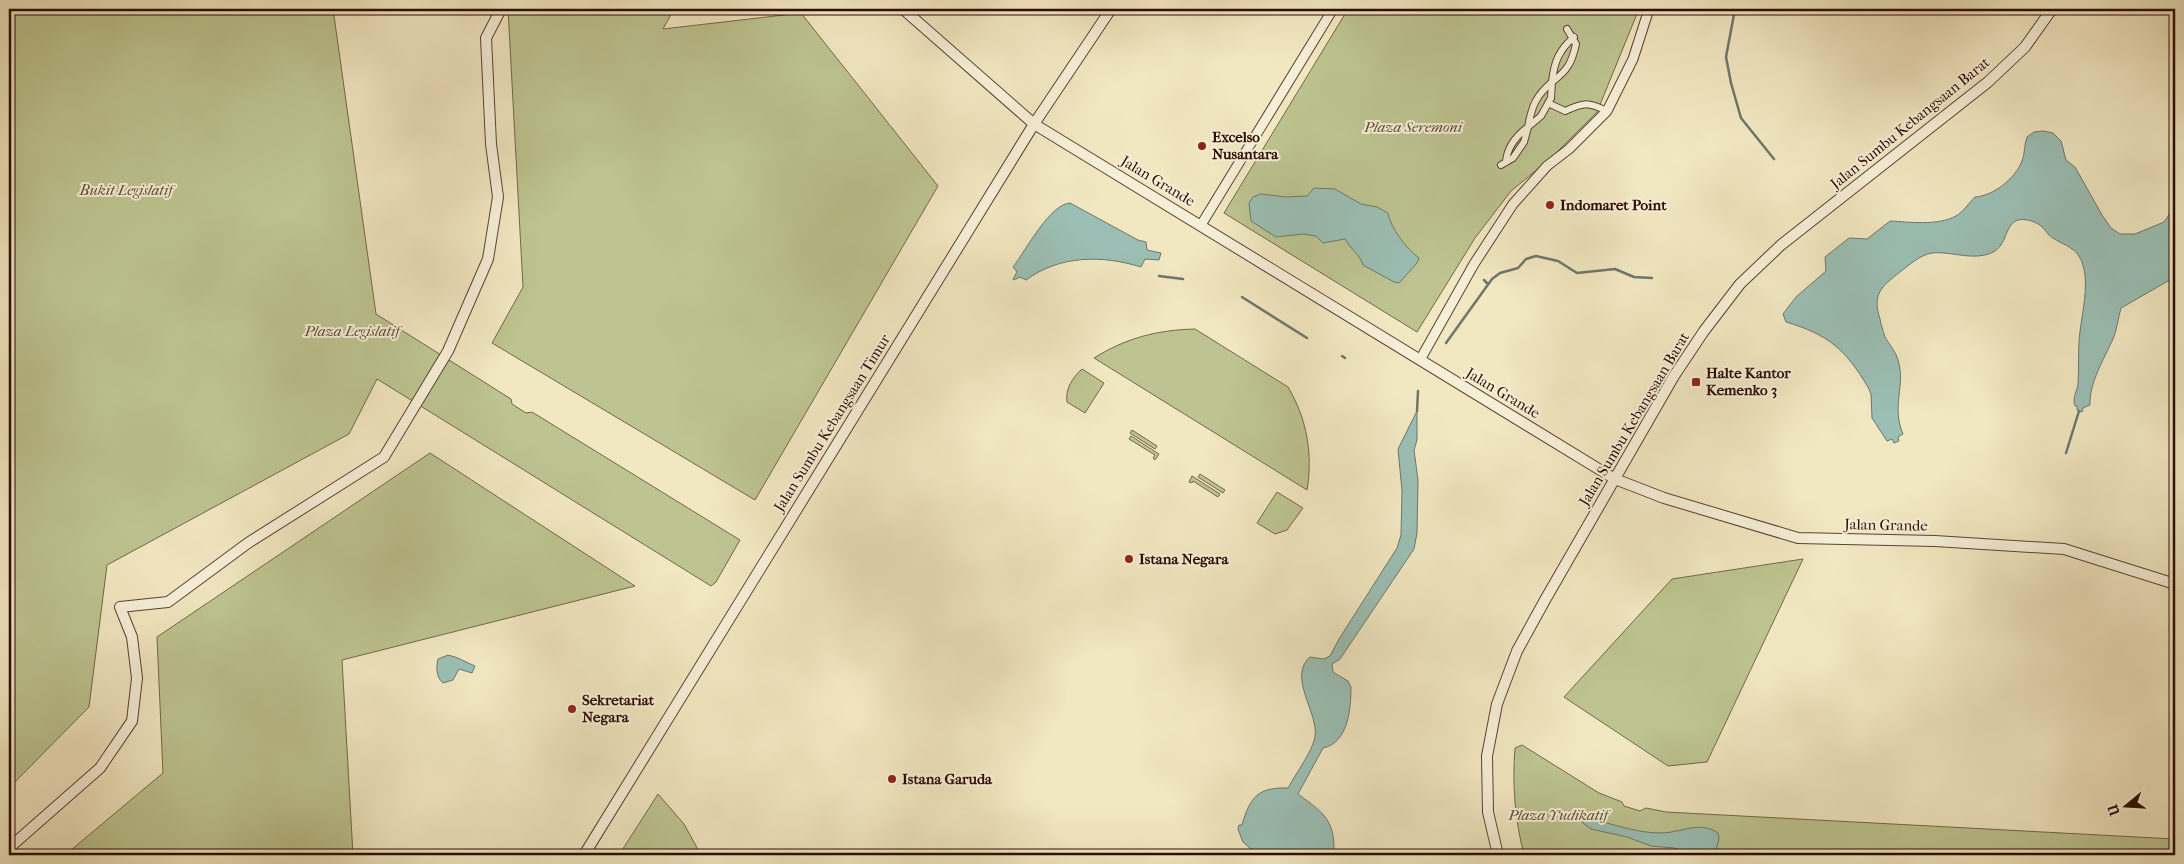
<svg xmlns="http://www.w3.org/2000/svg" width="2184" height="864" font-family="'IM FELL French Canon',serif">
  <rect width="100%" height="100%" fill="#f1e7c1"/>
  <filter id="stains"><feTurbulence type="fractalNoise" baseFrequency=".004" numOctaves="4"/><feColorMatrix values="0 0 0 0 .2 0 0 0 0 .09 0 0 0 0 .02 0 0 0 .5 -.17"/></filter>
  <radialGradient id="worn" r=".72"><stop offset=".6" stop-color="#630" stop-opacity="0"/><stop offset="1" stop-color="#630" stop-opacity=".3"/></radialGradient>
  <path fill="#bdc491" stroke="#746749" d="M 9,9 L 333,9 L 376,314 L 511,399 L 512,404 L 526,413 L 532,412 L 740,540 L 716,582 L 711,586 L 377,379 L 349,434 L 107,565 L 89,707 L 9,788 Z
    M 508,9 L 674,9 L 663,29 L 801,13 L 938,186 L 755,500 L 492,343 L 523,287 Z
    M 1348,9 L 1639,9 L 1597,112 L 1550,159 L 1511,191 L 1475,238 L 1417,332 L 1224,213 Z
    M 1195,329 L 1288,387 C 1307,419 1313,454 1307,490 L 1094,358 C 1126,338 1157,330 1195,329 Z
    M 1082,369 L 1104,383 L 1085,413 L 1067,402 C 1065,389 1073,377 1082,369 Z
    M 1132,430 L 1157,446 L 1155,449 L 1130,433 Z
    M 1131,436 L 1159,454 L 1155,460 L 1153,458 L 1155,455 L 1129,439 Z
    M 430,453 L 635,586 L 342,660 L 353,855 L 65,855 L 163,773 L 157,637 Z
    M 1200,474 L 1225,490 L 1223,493 L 1198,477 Z
    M 1192,476 L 1220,494 L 1218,497 L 1193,481 L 1192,483 L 1189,482 Z
    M 1277,492 L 1303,508 L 1287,530 L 1275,534 L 1257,523 Z
    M 1803,559 L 1707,762 L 1668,766 L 1564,697 L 1672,579 Z
    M 1522,745 L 1599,793 L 1622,802 L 1624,806 L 1640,811 L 1646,808 L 1666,812 L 2175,839 L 2175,855 L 1524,855 C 1515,820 1512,784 1515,748 Z
    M 658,794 L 684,824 L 701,855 L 619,855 Z"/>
  <path fill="#9bbfb4" stroke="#6e776c" d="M 2043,131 L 2053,133 L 2061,141 L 2066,160 L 2075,167 L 2102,215 L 2111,228 L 2120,234 L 2135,234 L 2164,222 L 2175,206 L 2175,277 L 2121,308 C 2118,318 2117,330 2113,339 C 2104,359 2089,383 2090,405 L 2083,408 L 2082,412 L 2077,410 L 2077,406 L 2075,406 C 2072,397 2077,392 2078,384 C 2079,370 2078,356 2079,342 C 2080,318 2093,279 2079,256 C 2073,246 2058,243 2049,235 C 2046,232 2045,229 2041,226 C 2035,221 2020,216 2013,223 C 2003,232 2007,250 1985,255 C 1967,259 1949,251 1932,253 C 1920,255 1909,265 1900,272 C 1881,287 1872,294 1880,319 C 1881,325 1883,331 1885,337 C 1889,344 1896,352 1898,360 C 1906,385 1891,406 1903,434 L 1898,437 L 1899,441 L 1894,443 L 1892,439 L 1887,441 L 1872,418 L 1871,394 L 1868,387 C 1845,349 1829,335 1786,322 L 1783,314 L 1796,297 L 1826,271 L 1825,257 L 1849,238 L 1867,239 L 1890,221 C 1909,222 1938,226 1956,216 C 1963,212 1969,203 1975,197 C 1993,196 2015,179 2022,161 C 2025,154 2024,145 2027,137 L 2034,132 Z
    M 1314,188 L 1335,189 L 1361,204 L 1377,207 L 1388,213 C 1391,229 1406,248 1419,258 L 1417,263 L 1399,283 L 1394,282 L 1363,265 C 1359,253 1351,250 1345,239 L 1323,243 L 1316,236 L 1303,234 L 1276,237 L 1251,221 L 1249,203 L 1253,197 L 1261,194 L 1286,197 L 1307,196 Z
    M 1070,203 L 1138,240 L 1146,242 L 1147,250 L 1161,253 L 1159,260 L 1145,259 L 1141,267 C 1102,255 1060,255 1026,280 L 1020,277 L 1014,280 L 1013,279 L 1017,272 L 1013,267 C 1026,250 1050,204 1070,203 Z
    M 1417,411 L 1417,440 L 1414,450 L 1418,480 L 1417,533 L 1414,549 L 1340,659 L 1332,664 L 1333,672 L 1348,681 L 1351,687 C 1351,709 1348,743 1323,748 L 1298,794 C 1325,814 1335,820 1334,855 L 1258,855 L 1243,842 L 1238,829 L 1239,825 L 1242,825 C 1250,797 1258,787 1288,788 C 1295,775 1312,752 1315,737 C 1319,713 1287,677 1310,657 L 1324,659 L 1330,656 L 1339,639 L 1397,548 L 1401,535 L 1402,491 L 1398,449 Z
    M 448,655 C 458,657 465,662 475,666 L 472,673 L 459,669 L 453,680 L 443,683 C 436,677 436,667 438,659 Z
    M 1585,815 C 1592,816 1597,820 1603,822 C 1622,827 1641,833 1661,833 C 1681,833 1699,820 1718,833 L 1719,839 L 1715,854 L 1713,855 L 1693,855 L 1674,848 L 1651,846 L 1627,837 L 1591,829 L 1583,823 L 1581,817 Z"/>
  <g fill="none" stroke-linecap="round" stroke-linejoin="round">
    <path stroke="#6e776c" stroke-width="2.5" d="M 1735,9 L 1726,57 L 1731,83 L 1741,118 L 1774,159
      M 1159,276 L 1183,279
      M 1484,280 L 1488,284
      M 1242,297 L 1307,338
      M 1446,343 L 1492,279 L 1500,273 L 1518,268 L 1526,259 L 1536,256 L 1558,261 L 1577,273 L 1615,269 L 1634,277 L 1652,278
      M 1342,356 L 1345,358
      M 1417,411 L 1418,391
      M 2066,453 L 2079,411"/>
    <g stroke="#5c4131" stroke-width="8">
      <path id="pedestrian" d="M 1548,103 L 1565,111 C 1585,102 1588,102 1607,111
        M 1506,162 C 1507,147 1516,136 1528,127 C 1532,105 1536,96 1552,82 C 1554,62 1559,50 1574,37
        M 1501,165 L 1513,158 L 1524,142 L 1528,127 L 1541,116 L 1551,98 L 1552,82 C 1568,70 1572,62 1576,44 L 1567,29"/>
    </g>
    <g stroke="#5c4131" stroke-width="11">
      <path id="minor" d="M 1201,225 L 1333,9
        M 1420,360 L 1474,264 L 1513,204 L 1547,166 L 1569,149 L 1607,111 L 1633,59 L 1649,9"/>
    </g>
    <g stroke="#5c4131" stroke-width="12">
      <path id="tertiary" d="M 903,9 L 1034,124 L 1615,479 L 1664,498 L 1798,538 L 1935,541 L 2064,549 L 2175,584
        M 9,848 L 100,768 L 132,721 L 137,678 L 132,637 L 120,607 L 168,602 L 248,543 L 384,457 L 448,351 L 488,259 L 498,197 L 491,144 L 486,38 L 501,9
        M 584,855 L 1034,124 L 1111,9
        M 1498,855 L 1488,812 L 1487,756 L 1497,704 L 1517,651 L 1545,600 L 1674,376 L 1704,331 L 1740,284 L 1781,245 L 1988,82 L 2025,47 L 2052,9"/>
    </g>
    <use href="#pedestrian" stroke="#f6efd7" stroke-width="6"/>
    <use href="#minor" stroke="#f6efd7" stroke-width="9"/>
    <use href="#tertiary" stroke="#f6efd7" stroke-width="10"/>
  </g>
  <g fill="#8f2418" stroke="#f6efd7" stroke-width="2">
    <circle cx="1202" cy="146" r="5"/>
    <circle cx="1550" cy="205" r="5"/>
    <rect x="1691" y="377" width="10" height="10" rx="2.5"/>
    <circle cx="1129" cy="559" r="5"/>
    <circle cx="572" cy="709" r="5"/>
    <circle cx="892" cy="779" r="5"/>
  </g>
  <g text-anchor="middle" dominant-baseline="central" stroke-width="4" stroke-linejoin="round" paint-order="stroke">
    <g font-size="15" fill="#2b0a01" stroke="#f6efd7">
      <text transform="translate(1910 123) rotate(-39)">Jalan Sumbu Kebangsaan Barat</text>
      <text transform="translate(1158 181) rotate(31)">Jalan Grande</text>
      <text transform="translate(1503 393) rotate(31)">Jalan Grande</text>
      <text transform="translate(1634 419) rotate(-59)">Jalan Sumbu Kebangsaan Barat</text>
      <text transform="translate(832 423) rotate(-58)">Jalan Sumbu Kebangsaan Timur</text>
      <text transform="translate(1886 525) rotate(1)">Jalan Grande</text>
    </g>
    <g font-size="15" font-style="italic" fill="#5e4b33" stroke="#f6efd7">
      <text x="1413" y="127">Plaza Seremoni</text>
      <text x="126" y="190">Bukit Legislatif</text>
      <text x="352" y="331">Plaza Legislatif</text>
      <text x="1558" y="815">Plaza Yudikatif</text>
    </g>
    <g font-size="15" font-weight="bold" fill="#2b0a01" stroke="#f6efd7" text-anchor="start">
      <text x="1212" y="137">Excelso<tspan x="1212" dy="17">Nusantara</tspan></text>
      <text x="1560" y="205">Indomaret Point</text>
      <text x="1706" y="373">Halte Kantor<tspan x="1706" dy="17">Kemenko 3</tspan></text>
      <text x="1139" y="559">Istana Negara</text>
      <text x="582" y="700">Sekretariat<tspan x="582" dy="17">Negara</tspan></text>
      <text x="902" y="779">Istana Garuda</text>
    </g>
  </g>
  <rect width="2184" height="864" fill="none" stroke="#f1e7c1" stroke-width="30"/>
  <rect x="10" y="10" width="2164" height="844" fill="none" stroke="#2b0a01" stroke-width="2.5"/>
  <rect x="15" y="15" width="2154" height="834" fill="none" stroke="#2b0a01"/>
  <g transform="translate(2126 806) rotate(252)" stroke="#f6efd7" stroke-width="4" paint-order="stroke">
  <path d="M0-4L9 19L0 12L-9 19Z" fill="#2b0a01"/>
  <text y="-8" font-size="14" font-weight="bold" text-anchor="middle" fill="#2b0a01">U</text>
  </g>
  <rect width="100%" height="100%" filter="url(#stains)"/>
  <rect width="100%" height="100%" fill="url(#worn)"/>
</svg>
